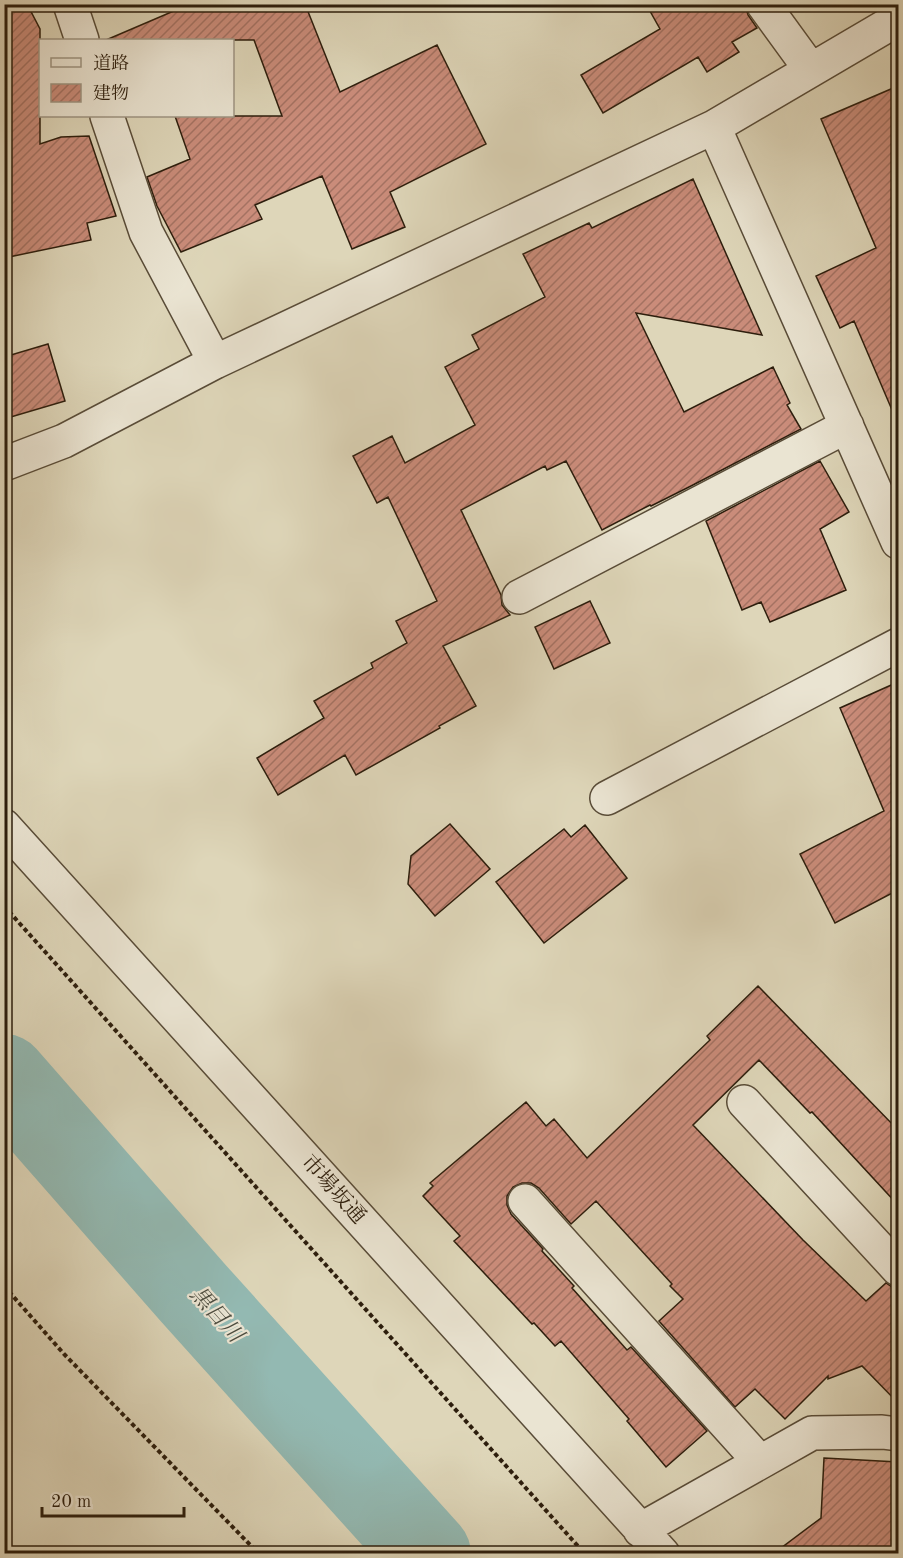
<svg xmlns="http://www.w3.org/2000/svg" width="903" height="1558" font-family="'Old Standard TT','Noto Serif JP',serif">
  <defs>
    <pattern id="building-hatch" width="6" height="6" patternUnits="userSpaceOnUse" patternTransform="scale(1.5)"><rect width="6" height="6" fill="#ca8c7a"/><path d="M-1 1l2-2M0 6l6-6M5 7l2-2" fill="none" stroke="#a47262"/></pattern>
  </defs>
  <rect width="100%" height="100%" fill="#ded6b9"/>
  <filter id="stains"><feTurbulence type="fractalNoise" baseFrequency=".00333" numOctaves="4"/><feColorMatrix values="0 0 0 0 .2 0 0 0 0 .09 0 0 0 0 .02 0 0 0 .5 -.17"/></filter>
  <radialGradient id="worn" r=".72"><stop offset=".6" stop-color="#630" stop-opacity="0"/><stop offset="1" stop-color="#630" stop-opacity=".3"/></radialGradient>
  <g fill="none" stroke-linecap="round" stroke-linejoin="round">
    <path stroke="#93b9b2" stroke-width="86" d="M 4,1077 L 194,1294 L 428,1554"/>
  </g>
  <path fill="url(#building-hatch)" stroke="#2d1e0d" stroke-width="1.5" d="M 4,4 L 27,4 L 40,29 L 40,144 L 61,137 L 89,136 L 116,216 L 87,223 L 91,240 L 4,258 Z
    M 190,4 L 305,4 L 340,92 L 437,45 L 486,144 L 390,192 L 405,227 L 352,249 L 322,176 L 255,205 L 262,219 L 181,252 L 157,206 L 147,177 L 190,159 L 175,116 L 282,116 L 254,40 L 106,40 Z
    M 646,4 L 745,4 L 748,15 L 757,28 L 732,42 L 739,52 L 707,72 L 698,57 L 603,113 L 581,75 L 660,29 Z
    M 898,86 L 898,424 L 854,321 L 840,328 L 816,276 L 876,248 L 821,119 Z
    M 693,179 L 762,335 L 636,313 L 684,412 L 773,367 L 790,403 L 787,405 L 801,429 L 691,486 L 651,506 L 650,505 L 602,530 L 566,461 L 547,470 L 545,466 L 461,510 L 501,595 L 502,605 L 510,615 L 443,646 L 476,706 L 439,726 L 440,728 L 356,775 L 345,755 L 278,795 L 257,758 L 324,718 L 314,701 L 373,668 L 371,663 L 407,643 L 396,621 L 437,601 L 388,497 L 377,503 L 353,456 L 392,436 L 405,463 L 475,425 L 445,367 L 479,349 L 472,335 L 545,297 L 523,254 L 589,223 L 592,228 Z
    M 48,344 L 65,401 L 4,419 L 4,357 Z
    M 820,461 L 849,512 L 820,529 L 846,590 L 770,622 L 761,602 L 742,610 L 706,521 Z
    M 590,601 L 610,643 L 554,669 L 535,627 Z
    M 898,682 L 898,890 L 835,923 L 800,854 L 884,811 L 840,708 Z
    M 450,824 L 490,869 L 435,916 L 408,884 L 411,856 Z
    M 585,825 L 627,878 L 544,943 L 496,882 L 564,829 L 571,837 Z
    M 758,986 L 898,1130 L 898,1205 L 812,1112 L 810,1113 L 759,1060 L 693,1125 L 803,1240 L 866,1301 L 886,1283 L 892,1287 L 898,1287 L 898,1403 L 862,1366 L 828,1379 L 828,1376 L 785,1419 L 755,1389 L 735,1407 L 659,1321 L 683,1299 L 670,1286 L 672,1284 L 596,1201 L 571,1224 L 539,1188 L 531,1183 L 522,1183 L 513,1187 L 507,1196 L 507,1205 L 511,1214 L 543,1249 L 542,1251 L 574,1286 L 572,1288 L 627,1350 L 631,1347 L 707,1431 L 666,1467 L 627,1421 L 629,1419 L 561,1341 L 555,1346 L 534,1323 L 532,1324 L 454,1241 L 460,1236 L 423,1196 L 433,1186 L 430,1183 L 526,1102 L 546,1126 L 554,1119 L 587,1158 L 710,1040 L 707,1036 Z
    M 824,1458 L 898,1462 L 898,1554 L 773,1554 L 821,1518 Z"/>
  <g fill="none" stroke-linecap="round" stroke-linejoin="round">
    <g stroke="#594c38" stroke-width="36">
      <path id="minor" d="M 70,4 L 82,40
        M 763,4 L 811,70
        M 107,116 L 146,232 L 215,362
        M 714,127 L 898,542
        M 4,464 L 64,441 L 215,362 L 714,127 L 898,19
        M 519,597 L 847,426
        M 607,798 L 898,645
        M 4,826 L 663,1554
        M 744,1102 L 898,1269
        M 525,1201 L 760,1462
        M 640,1530 L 812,1433 L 882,1432 L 898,1434"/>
    </g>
    <path stroke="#2d1e0d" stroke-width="4" stroke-dasharray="4.5 3" stroke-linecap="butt" d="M 4,906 L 585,1554
      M 4,1286 L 64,1354 L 259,1554"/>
    <use href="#minor" stroke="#eae4d2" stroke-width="33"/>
  </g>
  <g text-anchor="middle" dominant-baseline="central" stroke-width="4.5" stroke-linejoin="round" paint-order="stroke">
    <g font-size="21" fill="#2d1e0d" stroke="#eae4d2">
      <text transform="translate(333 1190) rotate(48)">市場坂通</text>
    </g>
    <g font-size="22" font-style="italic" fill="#4c4c3f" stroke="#eae4d2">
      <text transform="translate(216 1315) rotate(48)">黒目川</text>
    </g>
  </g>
  <rect width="903" height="1558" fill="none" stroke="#ded6b9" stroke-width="24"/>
  <rect x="6" y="6" width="891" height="1546" fill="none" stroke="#2d1e0d" stroke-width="3"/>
  <rect x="12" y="12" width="879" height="1534" fill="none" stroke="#2d1e0d" stroke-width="1.5"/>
  <rect x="39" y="39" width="195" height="78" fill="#eae4d2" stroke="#9e9583" stroke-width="1.5"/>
  <rect x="51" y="58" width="30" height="9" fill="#eae4d2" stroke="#9e9583" stroke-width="1.5"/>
  <text x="93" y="69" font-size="18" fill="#2d1e0d">道路</text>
  <rect x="51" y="84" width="30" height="18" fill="url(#building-hatch)" stroke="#9e9583" stroke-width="1.5"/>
  <text x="93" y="99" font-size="18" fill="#2d1e0d">建物</text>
  <path d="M42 1507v9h142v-9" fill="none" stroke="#2d1e0d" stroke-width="3"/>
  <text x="51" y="1507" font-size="18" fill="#2d1e0d" stroke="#eae4d2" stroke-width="4.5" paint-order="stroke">20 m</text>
  <rect width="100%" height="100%" filter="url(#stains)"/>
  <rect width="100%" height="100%" fill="url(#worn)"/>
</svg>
